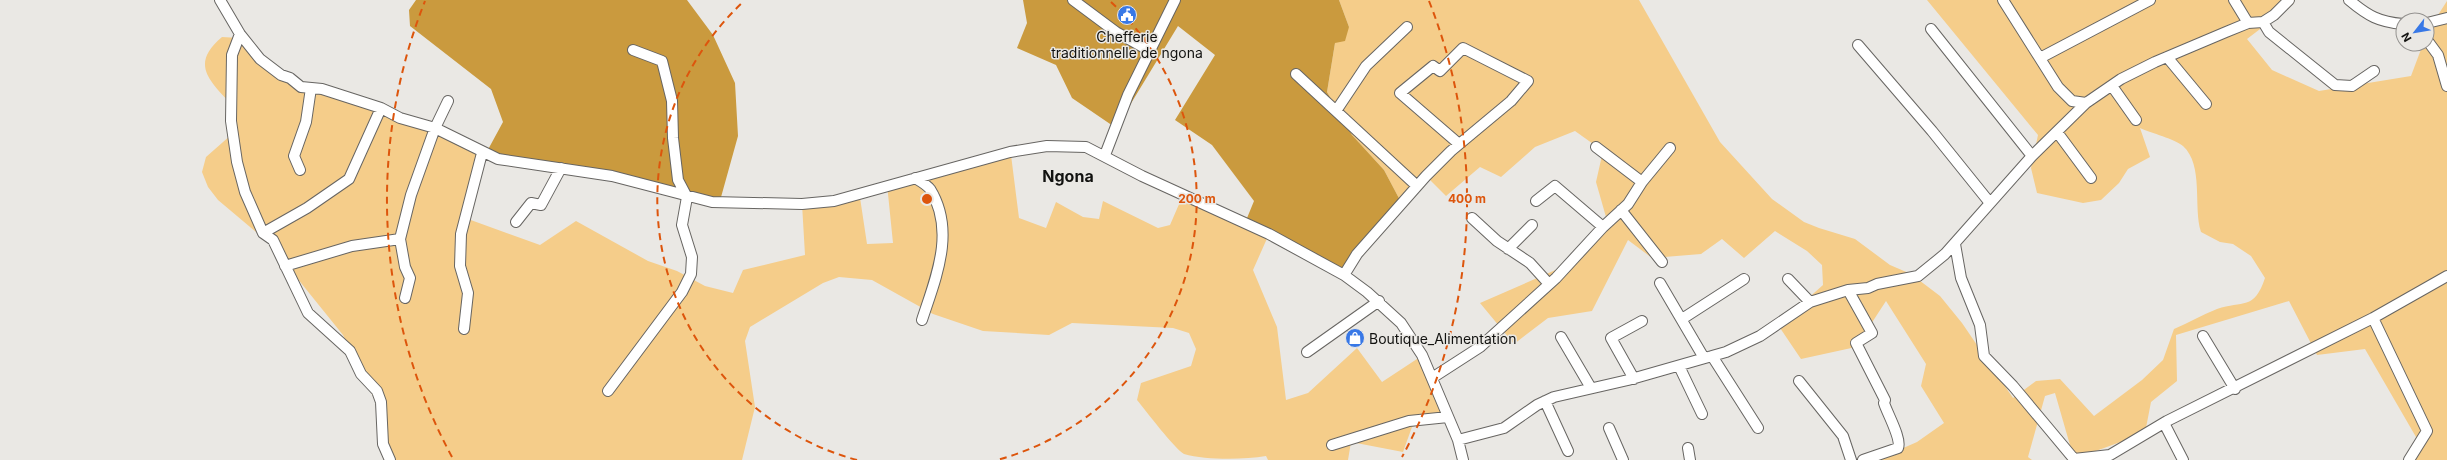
<svg xmlns="http://www.w3.org/2000/svg" width="2447" height="460" font-family="Inter,sans-serif">
  <rect width="100%" height="100%" fill="#eae8e4"/>
  <path fill="#f5cd8a" d="M 1339,0 L 1639,0 L 1720,142 L 1772,199 L 1804,222 L 1819,228 L 1855,239 L 1890,265 L 1911,274 L 1940,296 L 1962,323 L 2013,398 L 2036,381 L 2060,379 L 2094,416 L 2142,380 L 2163,360 L 2174,329 C 2188,323 2202,315 2217,309 C 2243,300 2254,311 2265,278 L 2251,256 L 2233,244 L 2220,242 L 2201,232 C 2193,207 2204,165 2183,146 C 2175,139 2151,133 2140,128 L 2150,157 L 2128,169 L 2119,183 L 2101,200 L 2083,203 L 2037,193 L 2031,168 L 2038,135 L 1927,0 L 2295,0 L 2293,4 L 2247,39 L 2272,70 L 2319,91 L 2411,76 L 2423,44 L 2427,44 L 2427,32 L 2447,1 L 2447,460 L 2410,460 L 2416,437 L 2365,349 L 2317,355 L 2289,301 L 2176,335 L 2177,381 L 2151,402 L 2145,433 L 2074,459 L 2055,393 L 2045,396 L 2028,457 L 2032,460 L 1876,460 L 1917,442 L 1944,423 L 1921,386 L 1926,364 L 1886,301 L 1856,347 L 1801,359 L 1778,325 L 1823,285 L 1822,265 L 1807,251 L 1775,231 L 1744,258 L 1722,239 L 1701,254 L 1652,258 L 1628,240 L 1592,311 L 1548,318 L 1514,344 L 1480,303 L 1560,268 L 1606,217 L 1596,182 L 1603,151 L 1575,131 L 1535,147 L 1501,177 L 1480,167 L 1446,196 L 1426,176 L 1402,204 L 1384,170 L 1352,135 L 1327,92 L 1335,43 L 1349,27 Z
    M 222,37 L 239,38 L 288,75 L 316,88 L 401,113 L 484,157 L 468,219 L 540,245 L 576,221 L 648,261 L 677,271 L 705,286 L 733,293 L 743,270 L 805,255 L 802,204 L 859,191 L 867,244 L 893,243 L 887,184 L 1011,155 L 1019,218 L 1046,228 L 1056,202 L 1083,217 L 1099,219 L 1103,201 L 1158,228 L 1170,225 L 1183,195 L 1269,234 L 1253,270 L 1277,327 L 1286,400 L 1308,393 L 1357,348 L 1382,382 L 1420,357 L 1448,417 L 1412,427 L 1403,452 L 1351,442 L 1348,460 L 1268,460 L 1266,456 C 1242,460 1206,460 1184,454 C 1174,448 1146,411 1137,400 L 1141,383 L 1191,366 L 1196,349 L 1189,333 L 1173,328 L 1072,323 L 1049,335 L 983,331 L 933,314 L 872,280 L 839,277 L 823,283 L 750,327 L 745,341 L 755,407 L 742,460 L 391,460 L 381,412 L 343,335 L 268,242 L 218,200 L 208,187 L 202,172 L 206,157 L 231,135 L 231,104 C 209,80 190,64 222,37 Z"/>
  <path fill="#ca9a3e" d="M 416,0 L 687,0 L 713,35 L 735,83 L 738,136 L 718,208 L 619,180 L 484,157 L 503,122 L 491,89 L 410,26 L 409,10 Z
    M 1023,0 L 1339,0 L 1349,27 L 1345,41 L 1335,43 L 1327,92 L 1352,135 L 1384,170 L 1402,204 L 1344,275 L 1245,223 L 1254,201 L 1212,145 L 1175,120 L 1215,55 L 1178,26 L 1116,128 L 1072,98 L 1056,65 L 1017,48 L 1027,23 Z"/>
  <g fill="none" stroke-linecap="round" stroke-linejoin="round">
    <g stroke="#676562" stroke-width="12">
      <path id="minor" d="M 220,0 L 240,34 L 260,59 L 281,75 L 290,78 L 301,87 L 322,89 L 381,108 L 400,118 L 435,128 L 498,159 L 612,176 L 712,202 L 802,204 L 834,201 L 1010,152 L 1047,146 L 1086,147 L 1142,176 L 1269,234 L 1344,275 L 1367,292 L 1401,323 L 1422,355 L 1458,440 L 1463,460
        M 1073,0 L 1116,32 L 1150,51
        M 2003,0 L 2058,87 L 2072,101 L 2086,103
        M 2234,0 L 2248,23
        M 2349,0 C 2368,16 2379,22 2403,24
        M 2263,22 L 2269,32 L 2335,85 L 2352,86 L 2374,71
        M 2427,23 L 2447,18
        M 1931,29 L 2032,156
        M 240,34 L 232,55 L 231,121 L 237,162 L 245,192 L 263,233 L 273,240 L 308,313 L 350,351 L 361,374 L 377,391 L 381,402 L 383,444 L 390,460
        M 2427,40 L 2438,55 L 2447,86
        M 1858,45 L 1932,131 L 1990,203
        M 2167,57 L 2206,104
        M 2040,58 L 2150,0
        M 1296,74 L 1417,186
        M 2112,86 L 2136,120
        M 1336,111 L 1366,66 L 1407,27
        M 2057,132 L 2091,178
        M 1596,147 L 1642,182
        M 1105,155 L 1128,95 L 1175,0
        M 300,170 L 294,156 L 306,122 L 311,88
        M 915,178 C 920,181 927,185 930,189 C 956,231 936,277 922,320
        M 1536,201 L 1555,186 L 1603,227
        M 1621,210 L 1662,262
        M 1472,218 L 1497,241 L 1530,263 L 1549,284
        M 516,222 L 531,203 L 541,205 L 561,168
        M 263,233 L 307,208 L 349,179 L 381,108
        M 1955,244 L 1961,278 L 1980,325 L 1984,356 L 2013,386 L 2074,459 L 2110,455 L 2167,421 L 2373,318
        M 1508,249 L 1532,225
        M 285,266 L 352,246 L 400,239
        M 1344,275 L 1357,254 L 1426,176 L 1451,151 L 1511,101 L 1528,81 L 1463,48 L 1440,71 L 1433,66 L 1400,93 L 1459,144
        M 1788,279 L 1810,302
        M 1660,283 L 1704,358
        M 1848,290 L 1872,333 L 1856,343 L 1885,400 L 1884,403 C 1887,413 1902,439 1898,448 L 1863,460
        M 405,298 L 410,278 L 405,267 L 400,239 L 411,195 L 435,128 L 448,101
        M 1682,319 L 1744,279
        M 464,329 L 468,293 L 460,266 L 461,234 L 482,153
        M 2203,336 L 2235,389
        M 1561,337 L 1591,388
        M 1307,352 L 1379,301
        M 1712,356 L 1758,428
        M 1679,366 L 1702,414
        M 1432,378 L 1480,347 L 1556,278 L 1603,227 L 1628,204 L 1642,182 L 1670,148
        M 1634,379 L 1611,338 L 1642,321
        M 1799,381 L 1843,436 L 1851,460
        M 608,391 L 682,292 L 691,274 L 692,257 L 682,225 L 687,197 L 678,180 L 673,138 L 672,101 L 662,61 L 633,50
        M 1545,401 L 1568,451
        M 2164,423 L 2183,460
        M 1609,428 L 1623,460
        M 1458,440 L 1504,428 L 1537,405 L 1554,397 L 1628,380 L 1726,352 L 1760,336 L 1810,302 L 1848,290 L 1868,288 L 1877,284 L 1918,276 L 1945,254 L 2032,156 L 2086,103 L 2121,79 L 2155,62 L 2226,32 L 2248,23 L 2263,22 L 2274,15 L 2289,0
        M 1332,445 L 1409,421 L 1448,417
        M 1688,448 L 1690,460
        M 2409,460 L 2427,431 L 2373,318 L 2447,276"/>
    </g>
    <use href="#minor" stroke="#fff" stroke-width="10"/>
  </g>
  <g fill="none" stroke="#dd550c" stroke-width="2" stroke-dasharray="7 5">
    <path d="M857 460A270 270 0 0 1 743 2M1111 2A270 270 0 0 1 997 460"/>
    <path d="M452 457A540 540 0 0 1 425 1M1429 1A540 540 0 0 1 1402 457"/>
  </g>
  <defs>
    <g id="civic-disc" transform="scale(1)"><circle r="9.5" fill="#3878e6" stroke="#eae8e4"/><path d="M-.6-6.5H3V-4.5H.6V-3L4-1V1h2V6H-6V1h2V-1L-.6-3ZM-1.2 2.5V6h2.4V2.5Z" fill="#fff"/></g>
    <g id="shop-disc" transform="scale(1)"><circle r="9.5" fill="#3878e6" stroke="#eae8e4"/><path d="M-5-2.5h2.3a2.7 3.5 0 0 1 5.4 0H5L5.5 6h-11ZM-1.5-2.5h3a1.5 2.3 0 0 0-3 0Z" fill="#fff"/></g>
  </defs>
  <g fill-rule="evenodd">
    <use href="#civic-disc" x="1127" y="15"/>
    <use href="#shop-disc" x="1355" y="338"/>
  </g>
  <g text-anchor="middle" dominant-baseline="central" stroke-width="3" stroke-linejoin="round" paint-order="stroke">
    <g font-size="14" fill="#121210" stroke="#eae8e4">
      <text x="1127" y="36">Chefferie<tspan x="1127" dy="16">traditionnelle de ngona</tspan></text>
      <text x="1369" y="338" text-anchor="start">Boutique_Alimentation</text>
    </g>
    <g font-size="16" font-weight="bold" fill="#121210" stroke="#eae8e4">
      <text x="1068" y="176">Ngona</text>
    </g>
  </g>
  <circle cx="927" cy="199" r="6" fill="#dd550c" stroke="#eae8e4" stroke-width="2"/>
  <g font-size="12" text-anchor="middle" font-weight="bold" fill="#dd550c" stroke="#eae8e4" stroke-width="3" stroke-linejoin="round" paint-order="stroke">
    <text x="1197" y="203">200 m</text>
    <text x="1467" y="203">400 m</text>
  </g>
  <g transform="translate(2415 32) rotate(239)"><circle r="19" fill="#eae8e4" stroke="#94928f"/>
  <path d="M0-3L7 15L0 10L-7 15Z" fill="#3878e6"/>
  <text y="-6" font-size="11" font-weight="bold" text-anchor="middle" fill="#121210">N</text>
  </g>
</svg>
